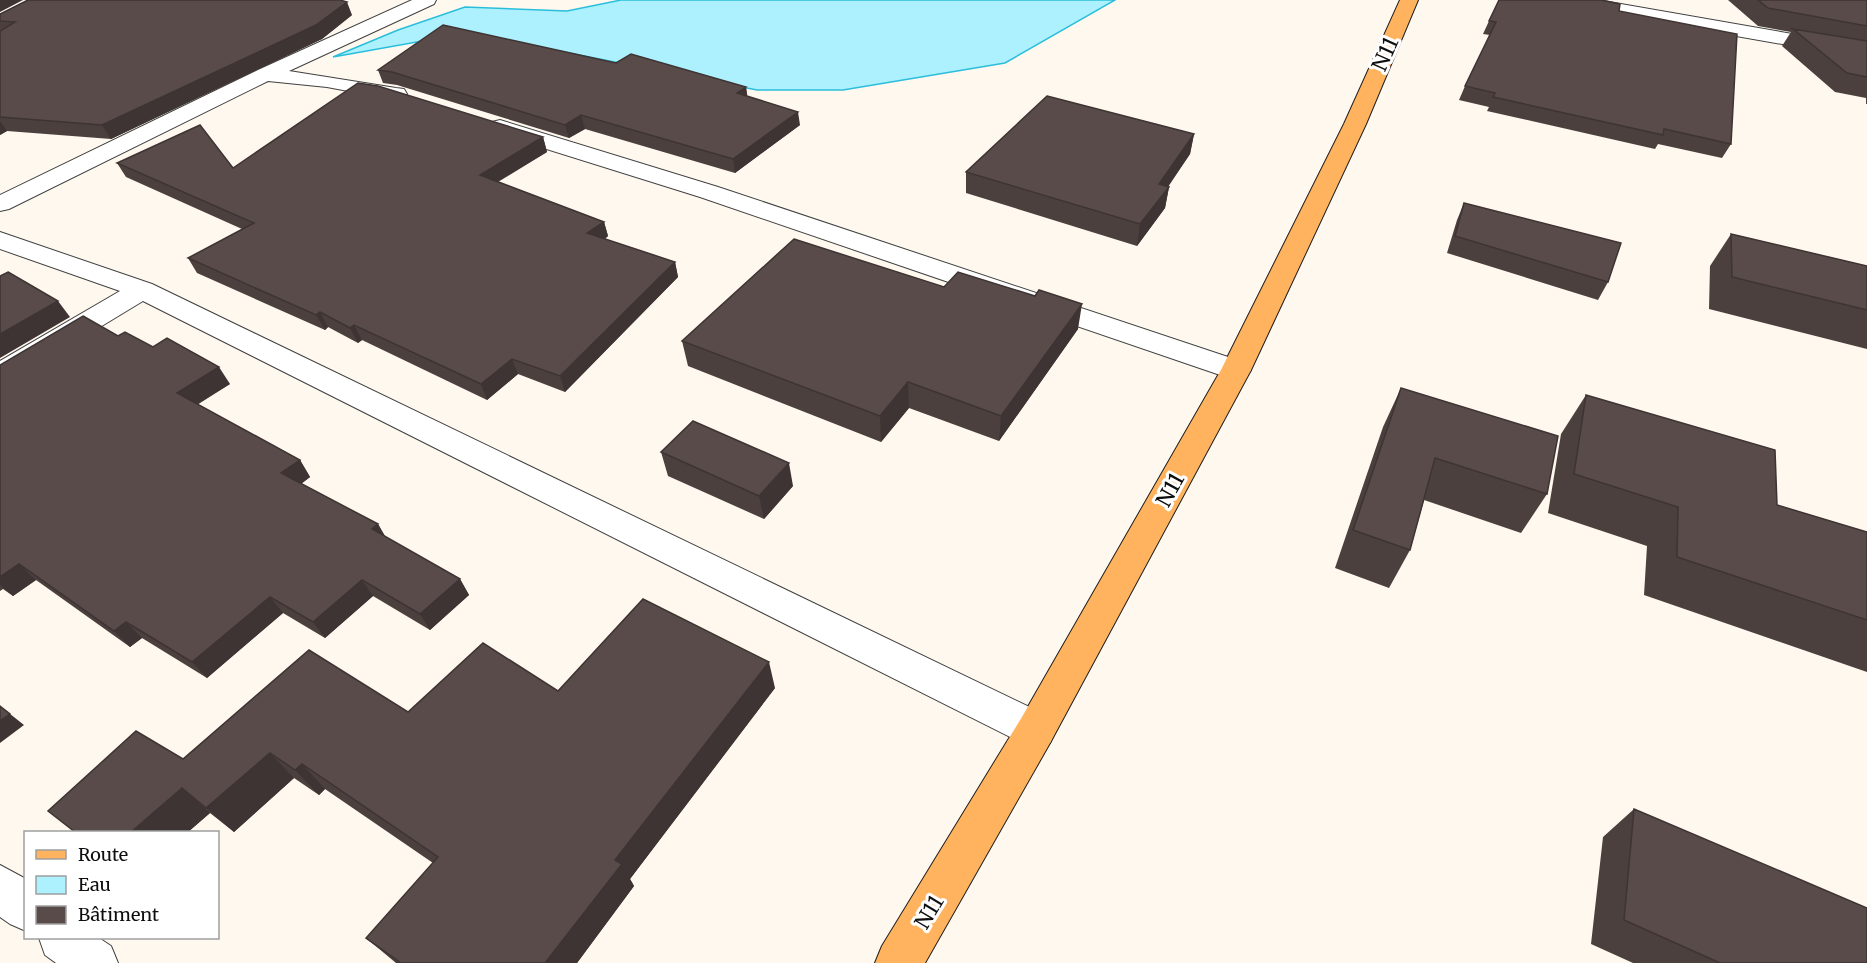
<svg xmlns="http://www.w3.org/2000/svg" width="1867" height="963" font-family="Merriweather,serif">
  <rect width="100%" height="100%" fill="#fff8ee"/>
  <path fill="#acf1fd" stroke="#2bbedc" stroke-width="1.5" d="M 621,0 L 1115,0 L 1005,63 L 843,90 L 757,90 L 467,33 L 333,57 L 398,30 L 465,7 L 567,11 Z"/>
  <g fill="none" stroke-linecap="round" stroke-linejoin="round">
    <g stroke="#414141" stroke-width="2">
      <path id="street" d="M 412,0 L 436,0 L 434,4 L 289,71 L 396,88 L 404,89 L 407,94 L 404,99 L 396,100 L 327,87 L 268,81 L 9,209 L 0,211 L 0,195 L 258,70 Z
        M 1557,0 L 1598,0 L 1867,47 L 1867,59 L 1566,6 L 1559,4 Z
        M 500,120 L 718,187 L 1246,363 L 1251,370 L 1246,377 L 1236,380 L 1226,377 L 700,197 L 492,132 L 489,127 L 492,122 Z
        M 0,232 L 152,284 L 1050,717 L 1056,730 L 1050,743 L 1036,748 L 1022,743 L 143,301 L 11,381 L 0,384 L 0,361 L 120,291 L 0,249 Z
        M 0,865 L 26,879 L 26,931 L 10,924 L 0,917 Z
        M 39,938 L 99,938 L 111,946 L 118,963 L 56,963 L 45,955 Z"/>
    </g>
    <g stroke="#1f1f1f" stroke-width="2">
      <path id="primary" d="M 1400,0 L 1418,0 L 1366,124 L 1251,370 L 1050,743 L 925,963 L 875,963 L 882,946 L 1022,717 L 1221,370 L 1344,124 Z"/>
    </g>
    <use href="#street" fill="#fff" fill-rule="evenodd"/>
    <use href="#primary" fill="#ffb35e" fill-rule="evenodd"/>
  </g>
  <path fill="#4c403f" d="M 1728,0 L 1867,0 L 1867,104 L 1866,104 L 1866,98 L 1835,92 L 1782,46 L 1791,32 L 1758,26 Z
    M 1619,11 L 1731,144 L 1722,158 L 1658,144 L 1655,149 L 1487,111 L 1489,107 L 1459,100 L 1465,86 L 1490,35 L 1483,34 L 1489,21 Z
    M 0,14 L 352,15 L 322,39 L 111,139 L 7,131 L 0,135 Z
    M 616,63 L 746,87 L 747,97 L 800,125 L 735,173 L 585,129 L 569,138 L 397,85 L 383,83 L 378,70 Z
    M 1194,134 L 1190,154 L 1168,187 L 1169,187 L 1165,208 L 1137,246 L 966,193 L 966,172 Z
    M 543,137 L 547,152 L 498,182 L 604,222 L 608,236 L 605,239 L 675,262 L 678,277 L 565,392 L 518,374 L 487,400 L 362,340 L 358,343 L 328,327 L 325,330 L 197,273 L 188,258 L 242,229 L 126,177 L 117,163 L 233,168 Z
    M 1464,203 L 1608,282 L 1598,300 L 1447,253 L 1457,220 Z
    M 1731,234 L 1867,266 L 1867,349 L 1709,309 L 1710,266 Z
    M 944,287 L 1078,329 L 999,441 L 909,408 L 881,442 L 688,366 L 682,341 Z
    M 118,336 L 153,347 L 230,384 L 197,404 L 300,460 L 310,477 L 301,484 L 378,524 L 385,537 L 460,579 L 469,595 L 430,630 L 373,596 L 325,638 L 283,613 L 207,678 L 142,638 L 130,647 L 36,580 L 13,596 L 3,589 L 0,591 L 0,365 Z
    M 1401,388 L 1547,494 L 1521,533 L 1424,500 L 1410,550 L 1389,588 L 1335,568 L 1383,427 Z
    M 1586,395 L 1777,505 L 1867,532 L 1867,672 L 1644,595 L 1647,546 L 1548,513 L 1561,434 Z
    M 661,452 L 793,486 L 764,519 L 668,476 Z
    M 775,688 L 630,879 L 634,886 L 577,963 L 396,963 L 366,938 L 433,863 L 325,789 L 319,795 L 294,778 L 234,832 L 210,813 L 188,832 L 183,759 L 408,712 L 558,691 Z
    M 1634,809 L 1867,963 L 1633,963 L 1591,944 L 1603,837 Z"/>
  <path fill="#3e3433" d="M 0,0 L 23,0 L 0,12 Z
    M 347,2 L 352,15 L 322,39 L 111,139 L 102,125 Z
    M 746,87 L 748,100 L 737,93 Z
    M 798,112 L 800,125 L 735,173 L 733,159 Z
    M 581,115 L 585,129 L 569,138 L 565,125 Z
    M 0,121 L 7,131 L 0,135 Z
    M 1194,134 L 1190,154 L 1155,205 L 1169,187 L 1165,208 L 1137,246 L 1140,224 L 1159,184 Z
    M 543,137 L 547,152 L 485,189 L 480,175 Z
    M 604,222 L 608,236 L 592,248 L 587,233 Z
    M 675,262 L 678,277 L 565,392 L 560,376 Z
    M 58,301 L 70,317 L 0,358 L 0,334 Z
    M 1082,304 L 1078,329 L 999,441 L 1001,416 Z
    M 320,312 L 328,327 L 325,330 L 316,315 Z
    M 354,325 L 362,340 L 358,343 L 350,328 Z
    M 512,359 L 518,374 L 487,400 L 481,384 Z
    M 219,367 L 230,384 L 189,410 L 177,393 Z
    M 908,382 L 909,408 L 881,442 L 880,416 Z
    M 300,460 L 310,477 L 293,490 L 281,473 Z
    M 789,463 L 793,486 L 764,519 L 759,496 Z
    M 378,524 L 388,541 L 372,529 Z
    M 19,564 L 36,580 L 13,596 L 0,585 L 0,577 Z
    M 460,579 L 469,595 L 430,630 L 420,614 Z
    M 362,580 L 373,596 L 325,638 L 313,622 Z
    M 270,597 L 283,613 L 207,678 L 192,662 Z
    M 126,622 L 142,638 L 130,647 L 114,631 Z
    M 769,662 L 775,688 L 630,879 L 634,886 L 577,963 L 545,963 L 615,860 Z
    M 0,706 L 24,725 L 0,743 Z
    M 270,753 L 294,778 L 234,832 L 206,808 Z
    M 302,764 L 325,789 L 319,795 L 295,770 Z
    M 182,788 L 210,813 L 188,832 L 131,832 Z"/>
  <path fill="#584b49" stroke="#3e3433" stroke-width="1.5" d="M 28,0 L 340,0 L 347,2 L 316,25 L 102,125 L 0,117 L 0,31 L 15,22 L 0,21 L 0,14 Z
    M 1499,0 L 1601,0 L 1620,4 L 1619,11 L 1737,34 L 1731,144 L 1664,129 L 1663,135 L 1493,97 L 1495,93 L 1465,86 L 1496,22 L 1489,21 Z
    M 1758,0 L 1867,0 L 1867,26 L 1768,8 Z
    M 443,25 L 616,63 L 631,54 L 746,87 L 737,93 L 798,112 L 733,159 L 581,115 L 565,125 L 392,72 L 378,70 Z
    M 1793,29 L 1867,41 L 1867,77 L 1847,73 Z
    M 358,83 L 378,86 L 543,137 L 480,175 L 604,222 L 587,233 L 675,262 L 560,376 L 512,359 L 481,384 L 354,325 L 350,328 L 320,312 L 316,315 L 188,258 L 254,223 L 117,163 L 200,125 L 233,168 Z
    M 1047,96 L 1194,134 L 1159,184 L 1169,187 L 1140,224 L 966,172 Z
    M 1464,203 L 1621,243 L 1608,282 L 1455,236 Z
    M 1731,234 L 1867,266 L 1867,310 L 1732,277 Z
    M 794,239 L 944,287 L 958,272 L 1035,296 L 1039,290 L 1082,304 L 1001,416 L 908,382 L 880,416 L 682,341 Z
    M 8,272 L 58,301 L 0,334 L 0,276 Z
    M 83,316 L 118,336 L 125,332 L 153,347 L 167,338 L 219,367 L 177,393 L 300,460 L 281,473 L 378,524 L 372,529 L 460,579 L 420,614 L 362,580 L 313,622 L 270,597 L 192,662 L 126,622 L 114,631 L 19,564 L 0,577 L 0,365 Z
    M 1401,388 L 1558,436 L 1547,494 L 1435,458 L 1410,550 L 1353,530 Z
    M 1586,395 L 1775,450 L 1777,505 L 1867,532 L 1867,620 L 1677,557 L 1678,507 L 1574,474 Z
    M 693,421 L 789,463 L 759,496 L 661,452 Z
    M 643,599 L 769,662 L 615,860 L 622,864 L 545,963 L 401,963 L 366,938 L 438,857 L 302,764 L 295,770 L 270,753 L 206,808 L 182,788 L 131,832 L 75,832 L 48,811 L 136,731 L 183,759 L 309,650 L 408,712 L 483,643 L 558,691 Z
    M 0,706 L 10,714 L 0,721 Z
    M 1634,809 L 1867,908 L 1867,963 L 1720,963 L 1624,920 Z"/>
  <g text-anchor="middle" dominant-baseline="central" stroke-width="6" stroke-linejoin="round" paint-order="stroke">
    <g font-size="21" fill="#0e0e0e" stroke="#fff">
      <text transform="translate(1385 54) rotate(-66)">N11</text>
      <text transform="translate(1170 490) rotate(-61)">N11</text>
      <text transform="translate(929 912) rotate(-59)">N11</text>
    </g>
  </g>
  <rect x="24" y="831" width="195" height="108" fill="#ffffff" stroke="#9f9f9f" stroke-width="1.5"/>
  <rect x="36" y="850" width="30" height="9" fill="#ffb35e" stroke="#9f9f9f" stroke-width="1.5"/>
  <text x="78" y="861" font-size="18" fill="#0e0e0e">Route</text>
  <rect x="36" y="876" width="30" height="18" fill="#acf1fd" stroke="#9f9f9f" stroke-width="1.5"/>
  <text x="78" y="891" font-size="18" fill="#0e0e0e">Eau</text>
  <rect x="36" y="906" width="30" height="18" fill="#584b49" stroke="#9f9f9f" stroke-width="1.5"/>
  <text x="78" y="921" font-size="18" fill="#0e0e0e">Bâtiment</text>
</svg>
